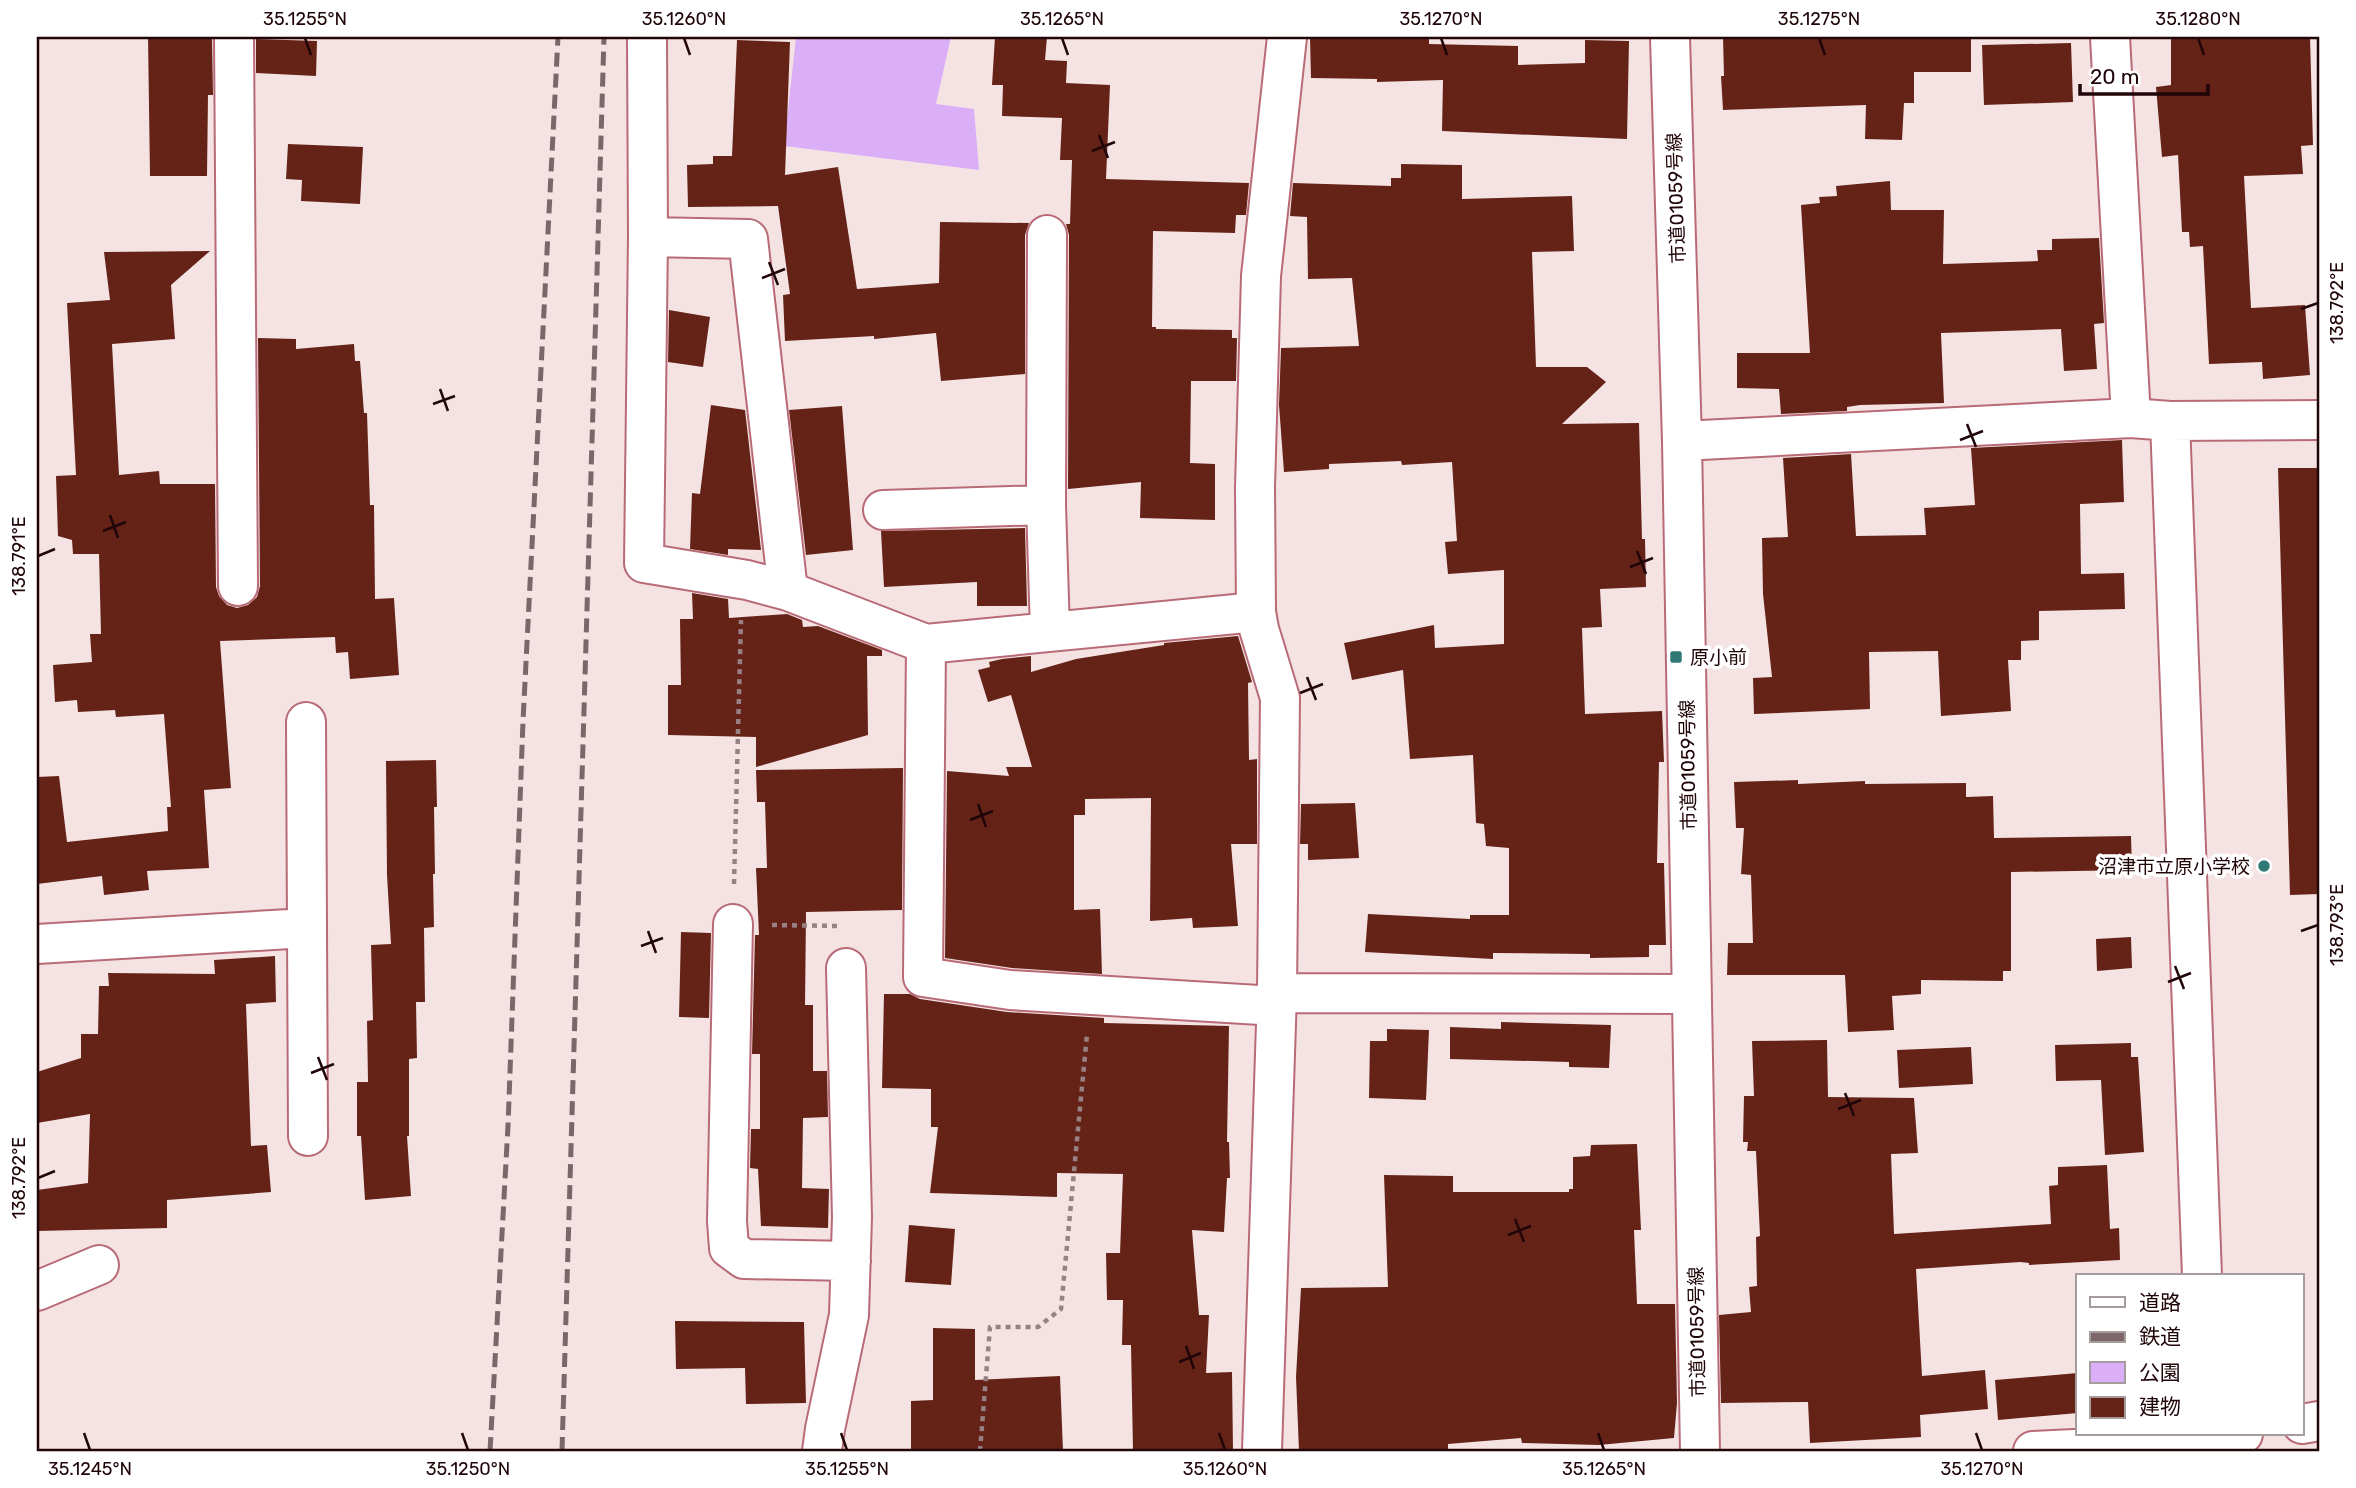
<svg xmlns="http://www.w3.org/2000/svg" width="2356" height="1488" font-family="Rubik,'Noto Sans JP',sans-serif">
  <rect width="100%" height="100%" fill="#f5e3e4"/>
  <path fill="#dbaff7" d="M 796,37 L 951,37 L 936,104 L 974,109 L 979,170 L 784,146 Z"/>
  <path fill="#652318" d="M 148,37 L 212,37 L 213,95 L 208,95 L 207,176 L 150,176 Z
    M 995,37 L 1047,37 L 1045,60 L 1067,61 L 1066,83 L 1110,85 L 1106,179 L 1249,183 L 1246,215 L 1236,215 L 1235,233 L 1153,231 L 1152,327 L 1156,327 L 1156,329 L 1232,330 L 1232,338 L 1237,338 L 1236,381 L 1191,381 L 1190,463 L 1215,464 L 1215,520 L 1140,518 L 1141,482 L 1068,489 L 1069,235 L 1066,224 L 1070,224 L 1072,160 L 1060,160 L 1062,118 L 1002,116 L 1003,85 L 992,85 Z
    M 1310,37 L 1429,37 L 1429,44 L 1518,46 L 1518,65 L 1585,63 L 1585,40 L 1629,41 L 1627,139 L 1442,131 L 1443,80 L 1377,82 L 1377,79 L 1311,78 Z
    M 1723,37 L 1971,39 L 1971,72 L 1914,72 L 1914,103 L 1904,103 L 1902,140 L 1865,139 L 1866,105 L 1723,110 L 1721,76 L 1724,76 Z
    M 2171,37 L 2310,37 L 2313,145 L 2301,146 L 2303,174 L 2244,176 L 2251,308 L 2305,305 L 2310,375 L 2263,379 L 2262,362 L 2209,364 L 2203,246 L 2190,247 L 2189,232 L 2182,232 L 2178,155 L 2162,157 L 2156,87 L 2171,85 Z
    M 256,39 L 317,41 L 316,76 L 256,73 Z
    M 737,40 L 790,42 L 785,175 L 838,167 L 857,289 L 939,283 L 940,222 L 1029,223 L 1025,235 L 1025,374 L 941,381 L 936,333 L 874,339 L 874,336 L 785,341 L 783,295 L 790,294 L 778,206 L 688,207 L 687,165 L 713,164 L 713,156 L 732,156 Z
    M 2071,43 L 2073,102 L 1984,105 L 1982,45 Z
    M 288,144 L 363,147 L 360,204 L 301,201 L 302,180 L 286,179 Z
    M 1401,164 L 1462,165 L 1462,199 L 1572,196 L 1574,251 L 1532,252 L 1536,367 L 1587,367 L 1606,382 L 1562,424 L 1639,423 L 1642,539 L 1645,539 L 1646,587 L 1600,589 L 1602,627 L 1582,628 L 1585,714 L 1662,711 L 1664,762 L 1659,762 L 1657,863 L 1664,863 L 1666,945 L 1649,945 L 1649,957 L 1590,958 L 1590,954 L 1493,953 L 1493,959 L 1365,952 L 1368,914 L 1470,919 L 1470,915 L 1509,915 L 1509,848 L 1486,846 L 1484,824 L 1476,823 L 1473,755 L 1410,759 L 1403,670 L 1352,680 L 1344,643 L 1434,625 L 1435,648 L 1504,644 L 1504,570 L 1448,574 L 1445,542 L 1457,541 L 1452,462 L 1402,465 L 1401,461 L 1329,464 L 1329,469 L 1284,472 L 1279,405 L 1281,348 L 1359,346 L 1352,278 L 1308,279 L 1307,217 L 1290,216 L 1293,183 L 1391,186 L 1391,178 L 1401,178 Z
    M 1890,181 L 1891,210 L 1944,210 L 1943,264 L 2038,261 L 2037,250 L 2052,250 L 2052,239 L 2099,238 L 2104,323 L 2094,324 L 2097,369 L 2064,371 L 2061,329 L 1941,333 L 1944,403 L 1860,405 L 1847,407 L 1847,411 L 1781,414 L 1779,389 L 1737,388 L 1737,353 L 1810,353 L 1801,205 L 1820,203 L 1819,197 L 1837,196 L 1836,186 Z
    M 210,251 L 171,285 L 175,339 L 112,344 L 119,475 L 159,471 L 160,484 L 215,484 L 216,587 L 219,596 L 227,605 L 237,608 L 248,605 L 257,597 L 260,586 L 258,338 L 296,339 L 296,349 L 354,344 L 355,361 L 360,361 L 364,413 L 367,413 L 370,505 L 374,505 L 375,599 L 394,598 L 399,675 L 350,679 L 348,652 L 336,653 L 335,637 L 220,641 L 231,788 L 204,790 L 209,868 L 147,871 L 149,890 L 104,895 L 102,876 L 37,884 L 37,777 L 59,776 L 67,842 L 168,831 L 167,807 L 171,807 L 164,714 L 116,717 L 115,710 L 78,712 L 77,700 L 55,702 L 53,665 L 92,662 L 90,634 L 101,634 L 99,554 L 73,554 L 72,540 L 58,536 L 56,476 L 76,475 L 67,303 L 110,300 L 104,252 Z
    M 669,310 L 710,317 L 703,367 L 668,362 Z
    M 711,405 L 745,410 L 761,550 L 728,549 L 728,555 L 690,549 L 692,493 L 700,494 Z
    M 842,406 L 853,550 L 806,555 L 789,410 Z
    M 2122,440 L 2124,502 L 2080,504 L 2081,574 L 2124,573 L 2125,609 L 2039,611 L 2039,640 L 2021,641 L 2021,660 L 2008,660 L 2011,711 L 1941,716 L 1938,651 L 1869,652 L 1870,709 L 1754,714 L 1753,678 L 1772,677 L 1763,594 L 1762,538 L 1788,537 L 1783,458 L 1851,454 L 1856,536 L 1926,535 L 1924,508 L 1975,505 L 1971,448 Z
    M 2278,468 L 2319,468 L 2319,894 L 2290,895 Z
    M 1025,528 L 1027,606 L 977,606 L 977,582 L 884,587 L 881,531 Z
    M 692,593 L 728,599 L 729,618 L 787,614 L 802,620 L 803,627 L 818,626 L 882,650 L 882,656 L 867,656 L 868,735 L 756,767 L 756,737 L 668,735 L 668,685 L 681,685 L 680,619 L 693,619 Z
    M 1238,636 L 1252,682 L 1248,683 L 1249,760 L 1257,759 L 1257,844 L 1231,844 L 1238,926 L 1193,928 L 1192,918 L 1150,921 L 1151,798 L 1085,799 L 1085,815 L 1074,815 L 1074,910 L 1100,909 L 1102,974 L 1012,968 L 945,958 L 947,771 L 1009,776 L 1006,767 L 1032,767 L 1011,695 L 988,702 L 978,670 L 990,667 L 989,662 L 1002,659 L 1031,656 L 1031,672 L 1076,659 L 1164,645 L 1164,643 Z
    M 436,760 L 437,807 L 434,807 L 435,874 L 433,874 L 434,927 L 424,928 L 425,1002 L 416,1002 L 417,1058 L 409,1059 L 409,1136 L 407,1136 L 411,1196 L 365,1200 L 361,1136 L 357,1136 L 357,1082 L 368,1082 L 367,1021 L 373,1020 L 371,945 L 391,944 L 387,875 L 386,761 Z
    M 903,768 L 902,910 L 806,912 L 805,1005 L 813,1005 L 813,1071 L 827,1071 L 828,1117 L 803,1118 L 802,1188 L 829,1189 L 828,1228 L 761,1226 L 758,1169 L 750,1168 L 751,1129 L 760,1129 L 760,1054 L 752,1054 L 755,935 L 759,935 L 756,868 L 767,868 L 765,802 L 757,802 L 756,770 Z
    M 1798,780 L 1798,784 L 1865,781 L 1865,784 L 1966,783 L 1966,797 L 1993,796 L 1994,838 L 2131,836 L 2132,870 L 2011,872 L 2011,971 L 2003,971 L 2003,981 L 1921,980 L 1921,994 L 1892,996 L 1894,1030 L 1848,1032 L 1845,975 L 1727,975 L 1728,943 L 1753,943 L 1751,875 L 1741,874 L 1744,828 L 1736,828 L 1734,782 Z
    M 1355,803 L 1359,858 L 1308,860 L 1308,844 L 1300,844 L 1301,804 Z
    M 681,932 L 711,933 L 709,1018 L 679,1017 Z
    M 2131,937 L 2132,968 L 2097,971 L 2096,939 Z
    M 275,956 L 276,1002 L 246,1004 L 251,1146 L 267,1145 L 271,1192 L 167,1200 L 167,1228 L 37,1231 L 37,1190 L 88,1183 L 90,1114 L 37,1123 L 37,1072 L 81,1058 L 81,1034 L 98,1034 L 99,986 L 109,986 L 108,973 L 215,974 L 214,960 Z
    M 884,994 L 910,994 L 920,999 L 1007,1012 L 1104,1018 L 1104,1023 L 1229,1026 L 1227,1142 L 1229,1142 L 1230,1178 L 1227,1178 L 1224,1232 L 1192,1230 L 1199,1315 L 1209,1315 L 1206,1373 L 1232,1372 L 1233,1451 L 1133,1451 L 1131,1345 L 1122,1345 L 1123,1300 L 1107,1300 L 1106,1253 L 1120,1253 L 1123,1174 L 1057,1173 L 1057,1197 L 930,1193 L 938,1127 L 931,1127 L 931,1089 L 882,1088 Z
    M 1501,1022 L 1611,1025 L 1609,1068 L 1569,1067 L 1569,1062 L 1450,1059 L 1450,1027 L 1501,1029 Z
    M 1387,1029 L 1429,1030 L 1426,1100 L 1369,1098 L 1370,1041 L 1387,1041 Z
    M 1827,1040 L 1828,1097 L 1914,1098 L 1918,1153 L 1891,1154 L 1894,1234 L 2051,1224 L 2049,1186 L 2058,1185 L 2058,1167 L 2107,1165 L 2110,1229 L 2119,1228 L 2120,1260 L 2029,1265 L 2029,1263 L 2020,1262 L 1916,1269 L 1922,1376 L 1985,1370 L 1988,1409 L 1920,1415 L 1921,1437 L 1810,1443 L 1808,1402 L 1721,1403 L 1719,1315 L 1751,1312 L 1749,1287 L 1757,1286 L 1756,1237 L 1760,1236 L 1756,1151 L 1747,1151 L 1748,1142 L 1743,1142 L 1744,1096 L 1754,1096 L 1752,1041 Z
    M 2131,1043 L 2131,1057 L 2138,1057 L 2144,1152 L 2105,1155 L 2101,1080 L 2056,1081 L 2055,1045 Z
    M 1971,1047 L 1973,1084 L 1899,1088 L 1897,1050 Z
    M 1637,1144 L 1641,1230 L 1634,1230 L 1637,1304 L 1675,1304 L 1677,1403 L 1674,1438 L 1599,1445 L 1522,1443 L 1521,1438 L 1448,1444 L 1448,1451 L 1299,1451 L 1296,1377 L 1301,1288 L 1388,1287 L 1384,1175 L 1453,1176 L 1453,1192 L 1569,1192 L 1569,1189 L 1573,1189 L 1573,1157 L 1590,1156 L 1591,1145 Z
    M 909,1225 L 955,1229 L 951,1285 L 905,1282 Z
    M 675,1321 L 804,1322 L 806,1403 L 746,1404 L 745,1368 L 676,1369 Z
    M 933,1328 L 975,1329 L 975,1380 L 1060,1376 L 1063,1451 L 911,1451 L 911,1401 L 933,1400 Z
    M 2078,1373 L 2078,1413 L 1998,1420 L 1995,1380 Z"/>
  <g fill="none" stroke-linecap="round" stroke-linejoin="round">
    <g stroke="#b86b76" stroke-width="42">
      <path id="minor" d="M 234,37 L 238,586
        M 647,37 L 648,237 L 644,563 L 747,580 L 788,591 L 926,644 L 1256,612
        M 1670,37 L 1682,441 L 1700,1451
        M 2110,37 L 2131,418
        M 1047,235 L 1046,505 L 1050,631
        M 648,237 L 748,239 L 788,591
        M 2170,421 L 2202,1276
        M 1682,441 L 2131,418 L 2170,421 L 2319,420
        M 883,510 L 1046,505
        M 926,644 L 923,977 L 1010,990 L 1275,1006
        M 306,722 L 308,1136
        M 733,924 L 727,1221 L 729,1248 L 744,1259 L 851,1261
        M 37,944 L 306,928
        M 1277,993 L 1692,994
        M 37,1291 L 99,1265
        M 2302,1424 L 2319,1421
        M 822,1451 L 825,1429 L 849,1315 L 852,1217 L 846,968
        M 1262,1451 L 1277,993 L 1280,698 L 1259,629 L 1256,612 L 1255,487 L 1261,276 L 1287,37
        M 2033,1451 L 2179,1444 L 2243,1434"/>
    </g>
    <path stroke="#978183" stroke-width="4.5" stroke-dasharray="5 5" stroke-linecap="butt" d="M 734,884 L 741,620
      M 772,925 L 837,926
      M 980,1451 L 990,1327 L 1038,1327 L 1061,1309 L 1087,1034"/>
    <use href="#minor" stroke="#fff" stroke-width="38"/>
    <path stroke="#7d6669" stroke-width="5" stroke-dasharray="14 7" stroke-linecap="butt" d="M 490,1451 L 508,1126 L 523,721 L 558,37
      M 562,1451 L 604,37"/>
  </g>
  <path fill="none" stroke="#200509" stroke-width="2.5" d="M 305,38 L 311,55M 684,38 L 690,55M 1062,38 L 1068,55M 1441,38 L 1447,55M 1819,38 L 1825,55M 2198,38 L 2204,55M 1099,135 L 1108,158M 1092,151 L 1115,142M 769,262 L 778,285M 762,278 L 785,269M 2301,309 L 2318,303M 440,389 L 448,411M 433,404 L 455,396M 1967,424 L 1976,447M 1960,440 L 1983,431M 110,515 L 118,538M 103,531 L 126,522M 1637,551 L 1646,574M 38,556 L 55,549M 1630,567 L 1653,558M 1307,677 L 1316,700M 1300,693 L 1323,684M 978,804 L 986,827M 970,820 L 993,811M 648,931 L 656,953M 2301,931 L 2318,925M 641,946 L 663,938M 2175,966 L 2184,989M 2168,982 L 2191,973M 318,1057 L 327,1080M 311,1073 L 334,1064M 1845,1093 L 1854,1116M 1838,1109 L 1861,1100M 38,1178 L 55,1171M 1515,1219 L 1524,1242M 1508,1235 L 1531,1226M 1186,1346 L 1194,1369M 1179,1362 L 1201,1353M 84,1433 L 90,1450M 462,1433 L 468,1450M 841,1433 L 847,1450M 1219,1433 L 1225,1450M 1598,1433 L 1604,1450M 1976,1433 L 1982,1450"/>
  <g fill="#2f7876" stroke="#fff" stroke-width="2.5">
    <rect x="1669" y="650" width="14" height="14" rx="3.5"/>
    <circle cx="2264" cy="866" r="7"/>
  </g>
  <g text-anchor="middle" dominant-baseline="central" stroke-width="7" stroke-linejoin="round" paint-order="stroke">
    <g font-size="19" fill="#200509" stroke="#fff">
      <text transform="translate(1676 198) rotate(-92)">市道01059号線</text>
      <text transform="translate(1688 765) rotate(-91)">市道01059号線</text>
      <text transform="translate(1697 1332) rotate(-91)">市道01059号線</text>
    </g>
    <g font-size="19" fill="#200509" stroke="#fff" text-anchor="start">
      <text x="1690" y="657">原小前</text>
      <text x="2250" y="866" text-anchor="end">沼津市立原小学校</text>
    </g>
  </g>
  <rect width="2356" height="1488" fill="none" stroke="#ffffff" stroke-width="77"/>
  <rect x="2076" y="1274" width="228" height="161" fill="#ffffff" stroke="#a69b9d" stroke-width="2"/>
  <rect x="2090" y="1297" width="35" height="10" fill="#ffffff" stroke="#a69b9d" stroke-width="2"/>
  <text x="2139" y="1310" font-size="21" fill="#200509">道路</text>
  <rect x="2090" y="1332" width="35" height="10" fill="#7d6669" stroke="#a69b9d" stroke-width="2"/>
  <text x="2139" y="1344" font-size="21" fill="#200509">鉄道</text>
  <rect x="2090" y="1362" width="35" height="21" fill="#dbaff7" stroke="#a69b9d" stroke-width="2"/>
  <text x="2139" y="1380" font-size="21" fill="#200509">公園</text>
  <rect x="2090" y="1397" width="35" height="21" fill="#652318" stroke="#a69b9d" stroke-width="2"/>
  <text x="2139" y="1414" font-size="21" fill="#200509">建物</text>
  <path d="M2080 84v10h128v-10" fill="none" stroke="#200509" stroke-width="3.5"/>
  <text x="2090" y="84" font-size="21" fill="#200509" stroke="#ffffff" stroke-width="5" paint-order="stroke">20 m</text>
  <rect x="38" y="38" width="2280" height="1412" fill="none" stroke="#200509" stroke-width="2.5"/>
  <g font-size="18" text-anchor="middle" fill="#200509">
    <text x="305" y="25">35.1255°N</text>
    <text x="684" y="25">35.1260°N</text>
    <text x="1062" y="25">35.1265°N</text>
    <text x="1441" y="25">35.1270°N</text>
    <text x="1819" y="25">35.1275°N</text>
    <text x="2198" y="25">35.1280°N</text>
    <text transform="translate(2337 303) rotate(-90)" y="6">138.792°E</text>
    <text transform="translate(19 556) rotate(-90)" y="6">138.791°E</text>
    <text transform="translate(2337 925) rotate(-90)" y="6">138.793°E</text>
    <text transform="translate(19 1178) rotate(-90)" y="6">138.792°E</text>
    <text x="90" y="1475">35.1245°N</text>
    <text x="468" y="1475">35.1250°N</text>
    <text x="847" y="1475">35.1255°N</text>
    <text x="1225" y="1475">35.1260°N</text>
    <text x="1604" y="1475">35.1265°N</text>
    <text x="1982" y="1475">35.1270°N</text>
  </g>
</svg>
